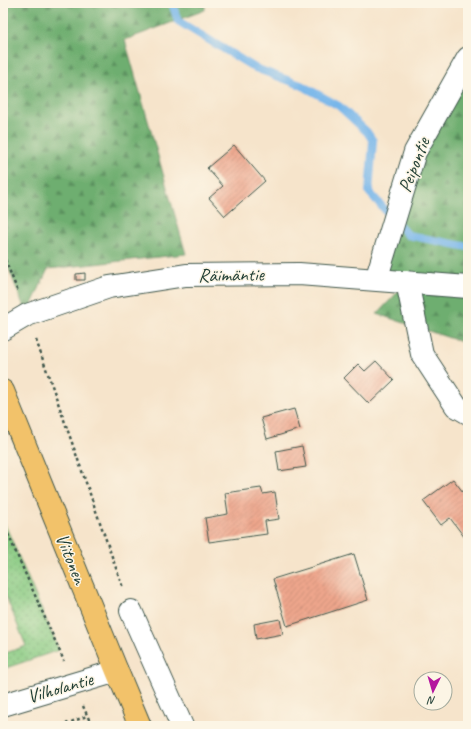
<svg xmlns="http://www.w3.org/2000/svg" width="471" height="729" font-family="Caveat,sans-serif">
  <defs>
    <pattern id="green-dots" width="8" height="8" patternUnits="userSpaceOnUse"><rect width="8" height="8" fill="#88ca82"/><path d="M2 2h.1M6 6h.1" fill="none" stroke="#6fa56b" stroke-width="1.8" stroke-linecap="round"/></pattern>
    <pattern id="forest-firs" width="22" height="20" patternUnits="userSpaceOnUse"><rect width="22" height="20" fill="#6eae70"/><path d="M5 1l3.5 6h-7zM16 11l3.5 6h-7z" fill="#5a8f5d"/></pattern>
    <pattern id="building-hatch" width="6" height="6" patternUnits="userSpaceOnUse"><rect width="6" height="6" fill="#eea68c"/><path d="M-1 1l2-2M0 6l6-6M5 7l2-2" fill="none" stroke="#c08873"/></pattern>
  </defs>
  <rect width="100%" height="100%" fill="#fcf5e5"/>
  <filter id="ink" filterUnits="userSpaceOnUse"><feTurbulence type="fractalNoise" baseFrequency=".025" numOctaves="2"/><feDisplacementMap in="SourceGraphic" scale="8" xChannelSelector="R" yChannelSelector="G"/><feConvolveMatrix kernelMatrix="1 2 1 2 8 2 1 2 1" color-interpolation-filters="sRGB"/></filter>
  <filter id="wash" filterUnits="userSpaceOnUse"><feTurbulence type="fractalNoise" baseFrequency=".012" numOctaves="4" result="noise"/><feDisplacementMap in="SourceGraphic" scale="16" xChannelSelector="R" yChannelSelector="G"/><feGaussianBlur stdDeviation="0.9" result="paint"/><feColorMatrix in="noise" values="0 0 0 0 0 0 0 0 0 0 0 0 0 0 0 0 0 1.4 0 .05"/><feComposite in="paint" operator="in"/></filter>
  <g filter="url(#wash)">
    <rect width="100%" height="100%" fill="#f6e4cb"/>
    <path fill="url(#green-dots)" stroke="#54845b" d="M 3,520 L 59,650 L 3,669 L 3,654 L 26,646 L 3,589 Z"/>
    <path fill="url(#forest-firs)" stroke="#467652" d="M 3,3 L 205,3 L 205,10 L 125,40 L 186,254 L 48,269 L 27,315 L 3,254 Z
      M 460,71 L 468,89 L 468,352 L 462,342 L 377,314 L 407,282 L 376,280 L 415,152 Z"/>
    <g fill="none" stroke-linecap="round" stroke-linejoin="round">
      <path stroke="#77b6ea" stroke-width="8" d="M 172,3 L 178,21 L 255,68 L 301,85 L 339,106 L 367,132 L 373,141 L 369,192 L 408,235 L 468,247"/>
    </g>
    <g id="blocks">
      <path fill="url(#building-hatch)" d="M 234,145 L 265,181 L 225,216 L 209,198 L 223,186 L 207,168 Z
        M 85,273 L 85,280 L 76,280 L 76,274 Z
        M 376,361 L 394,380 L 369,404 L 344,378 L 358,364 L 365,371 Z
        M 294,409 L 300,429 L 267,439 L 261,418 Z
        M 302,446 L 306,467 L 279,471 L 276,451 Z
        M 453,479 L 463,492 L 468,489 L 468,542 L 450,518 L 441,525 L 423,501 Z
        M 261,488 L 263,494 L 275,492 L 279,519 L 265,521 L 267,534 L 209,542 L 205,518 L 228,514 L 225,493 Z
        M 354,554 L 368,600 L 287,626 L 273,579 Z
        M 280,619 L 283,634 L 256,639 L 254,624 Z"/>
    </g>
  </g>
  <g filter="url(#ink)">
    <use href="#blocks" fill-opacity="0" stroke="#3f564b" stroke-width="1"/>
    <g fill="none" stroke-linecap="round" stroke-linejoin="round">
      <g stroke="#3f564b" stroke-width="24">
        <path id="minor" d="M 376,280 L 415,152 L 468,58
          M 407,282 L 422,354 L 456,406 L 468,413
          M 3,329 L 27,315 L 109,287 L 186,275 L 299,274 L 468,287
          M 131,611 L 182,726
          M 3,705 L 117,671"/>
      </g>
      <g stroke="#3f564b" stroke-width="24">
        <path id="major" d="M 3,391 L 117,671 L 140,726"/>
      </g>
      <path stroke="#3f564b" stroke-width="2.5" stroke-dasharray="3 3" stroke-linecap="butt" d="M 3,254 L 18,292
        M 36,340 L 123,588
        M 3,523 L 64,661
        M 83,706 L 92,726
        M 60,726 L 87,716
        M 105,726 L 111,723"/>
      <use href="#minor" stroke="#fff" stroke-width="22"/>
      <use href="#major" stroke="#f2c26a" stroke-width="22"/>
    </g>
  </g>
  <g text-anchor="middle" dominant-baseline="central" stroke-width="3" stroke-linejoin="round" paint-order="stroke">
    <g font-size="19" fill="#1f3d34" stroke="#fcf5e5">
      <text transform="translate(414 165) rotate(-69)">Peipontie</text>
      <text transform="translate(231 275) rotate(-1)">Räimäntie</text>
      <text transform="translate(71 559) rotate(68)">Viitonen</text>
      <text transform="translate(60 688) rotate(-16)">Vilholantie</text>
    </g>
  </g>
  <rect width="471" height="729" fill="none" stroke="#fcf5e5" stroke-width="16"/>
  <g transform="translate(433 691) rotate(185)"><circle r="19" fill="#fcf5e5" stroke="#a4ab9e"/>
  <path d="M0-3L7 15L0 10L-7 15Z" fill="#b5179e"/>
  <text y="-6" font-size="11" font-weight="bold" text-anchor="middle" fill="#1f3d34">N</text>
  </g>
</svg>
